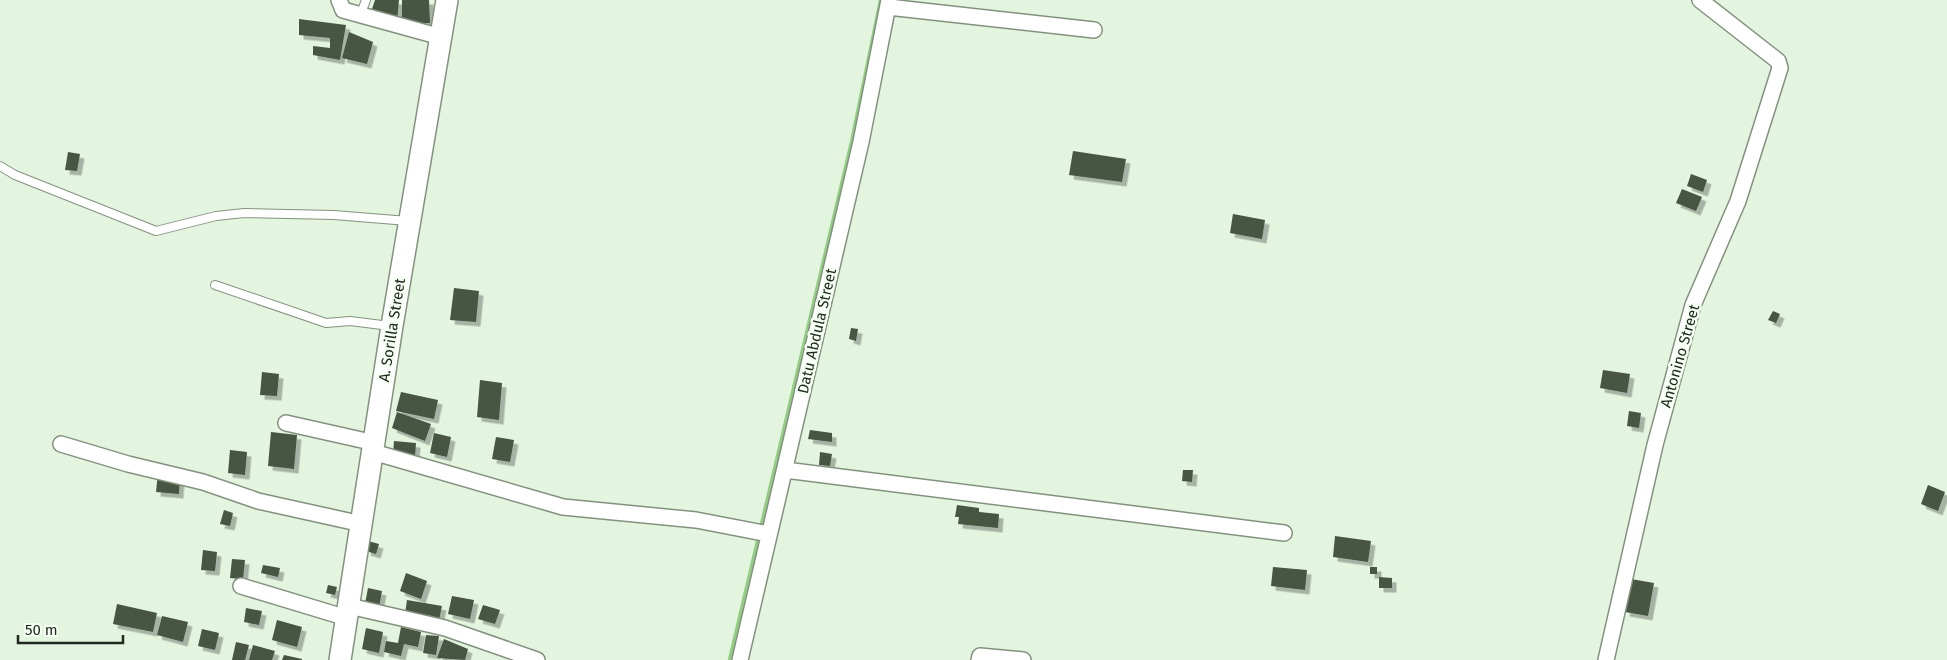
<svg xmlns="http://www.w3.org/2000/svg" width="1947" height="660" font-family="'Fira Sans',sans-serif">
  <defs>
    <filter id="shadow"><feDropShadow dx="4.5" dy="4.5" stdDeviation="0" flood-color="#0004"/></filter>
  </defs>
  <rect width="100%" height="100%" fill="#e3f4df"/>
  <g fill="none" stroke-linecap="round" stroke-linejoin="round">
    <path stroke="#93cd83" stroke-width="4.5" d="M 730,660 L 852,142 L 881,0"/>
  </g>
  <path fill="#465443" filter="url(#shadow)" d="M 375,0 L 399,0 L 397,22 L 370,15 Z
    M 402,0 L 429,0 L 430,23 L 402,23 Z
    M 299,19 L 346,25 L 340,60 L 313,55 L 313,46 L 330,48 L 330,38 L 299,35 Z
    M 349,32 L 373,42 L 367,64 L 342,58 Z
    M 1073,151 L 1126,159 L 1122,182 L 1069,175 Z
    M 68,152 L 80,154 L 77,171 L 65,170 Z
    M 1691,174 L 1707,180 L 1703,192 L 1687,186 Z
    M 1682,189 L 1702,197 L 1696,211 L 1676,203 Z
    M 1233,214 L 1265,220 L 1262,239 L 1230,233 Z
    M 454,288 L 479,291 L 476,322 L 450,320 Z
    M 1773,311 L 1780,314 L 1776,323 L 1768,320 Z
    M 851,328 L 858,329 L 856,341 L 849,339 Z
    M 1603,370 L 1630,374 L 1627,393 L 1600,388 Z
    M 262,372 L 279,374 L 277,396 L 260,395 Z
    M 480,380 L 502,383 L 499,420 L 477,417 Z
    M 401,392 L 438,400 L 434,419 L 396,411 Z
    M 1629,411 L 1641,413 L 1639,428 L 1627,426 Z
    M 397,412 L 431,424 L 425,441 L 392,428 Z
    M 810,430 L 832,433 L 832,442 L 808,439 Z
    M 271,432 L 297,435 L 294,469 L 268,466 Z
    M 434,433 L 451,437 L 447,457 L 430,453 Z
    M 496,437 L 514,440 L 510,462 L 492,459 Z
    M 394,441 L 416,443 L 415,457 L 393,455 Z
    M 230,450 L 247,452 L 245,475 L 228,473 Z
    M 820,452 L 832,454 L 830,466 L 819,465 Z
    M 1183,470 L 1193,470 L 1192,482 L 1182,481 Z
    M 158,473 L 180,477 L 179,494 L 156,492 Z
    M 1928,485 L 1945,492 L 1938,511 L 1921,504 Z
    M 957,505 L 979,508 L 979,512 L 999,514 L 998,528 L 958,524 L 959,517 L 955,517 Z
    M 224,510 L 233,513 L 230,526 L 220,524 Z
    M 1335,536 L 1371,541 L 1368,562 L 1333,557 Z
    M 368,541 L 379,544 L 376,554 L 366,551 Z
    M 203,550 L 217,552 L 215,571 L 201,570 Z
    M 232,559 L 245,560 L 243,579 L 230,578 Z
    M 263,565 L 280,568 L 278,577 L 261,573 Z
    M 1273,567 L 1307,570 L 1305,590 L 1271,586 Z
    M 1370,567 L 1377,567 L 1377,574 L 1370,574 Z
    M 406,573 L 427,581 L 421,599 L 400,591 Z
    M 1379,577 L 1392,578 L 1392,588 L 1379,588 Z
    M 1631,579 L 1654,583 L 1648,616 L 1625,612 Z
    M 328,585 L 337,587 L 335,595 L 326,593 Z
    M 368,588 L 382,591 L 379,607 L 365,604 Z
    M 452,596 L 474,600 L 470,619 L 448,614 Z
    M 407,600 L 442,606 L 439,620 L 405,614 Z
    M 117,604 L 157,613 L 153,632 L 113,624 Z
    M 483,605 L 500,610 L 495,624 L 478,619 Z
    M 246,608 L 262,611 L 259,625 L 244,622 Z
    M 162,616 L 188,622 L 183,642 L 157,635 Z
    M 277,620 L 302,627 L 297,647 L 272,640 Z
    M 401,627 L 421,632 L 418,647 L 404,644 L 401,656 L 384,652 L 386,641 L 398,643 Z
    M 366,628 L 383,632 L 379,653 L 362,649 Z
    M 202,629 L 219,633 L 215,650 L 198,646 Z
    M 426,635 L 439,636 L 436,655 L 423,653 Z
    M 444,639 L 468,649 L 465,660 L 437,658 Z
    M 236,642 L 249,645 L 245,660 L 232,660 Z
    M 253,645 L 275,651 L 272,660 L 249,660 Z
    M 284,655 L 302,659 L 302,660 L 282,660 Z"/>
  <g fill="none" stroke-linecap="round" stroke-linejoin="round">
    <g stroke="#83927f" stroke-width="10">
      <path id="lane" d="M 360,16 L 366,0
        M 0,166 L 15,175 L 156,231 L 216,216 L 244,213 L 334,215 L 408,221
        M 215,285 L 326,323 L 350,321 L 390,326"/>
    </g>
    <g stroke="#83927f" stroke-width="18">
      <path id="street" d="M 339,0 L 343,10 L 441,37
        M 888,7 L 1094,30
        M 286,423 L 375,443
        M 61,444 L 128,464 L 203,482 L 258,501 L 362,524
        M 373,452 L 563,507 L 696,520 L 769,534
        M 785,470 L 1284,533
        M 241,586 L 347,618
        M 349,606 L 445,628 L 537,660
        M 740,660 L 861,142 L 889,0
        M 979,660 L 980,656 L 1023,660
        M 1606,660 L 1655,445 L 1693,305 L 1738,201 L 1780,68 L 1778,61 L 1700,0"/>
    </g>
    <g stroke="#83927f" stroke-width="24">
      <path id="secondary" d="M 340,660 L 392,326 L 447,0"/>
    </g>
    <use href="#lane" stroke="#fff" stroke-width="8"/>
    <use href="#street" stroke="#fff" stroke-width="15"/>
    <use href="#secondary" stroke="#fff" stroke-width="21"/>
  </g>
  <g text-anchor="middle" dominant-baseline="central" stroke-width="5" stroke-linejoin="round" paint-order="stroke">
    <g font-size="15" fill="#222820" stroke="#f5fff2">
      <text transform="translate(392 330) rotate(-81)">A. Sorilla Street</text>
      <text transform="translate(817 331) rotate(-77)">Datu Abdula Street</text>
      <text transform="translate(1680 356) rotate(-74)">Antonino Street</text>
    </g>
  </g>
  <path d="M18 635v8h105v-8" fill="none" stroke="#222820" stroke-width="2.5"/>
  <text x="25" y="635" font-size="15" fill="#222820" stroke="#f5fff2" stroke-width="4" paint-order="stroke">50 m</text>
</svg>
